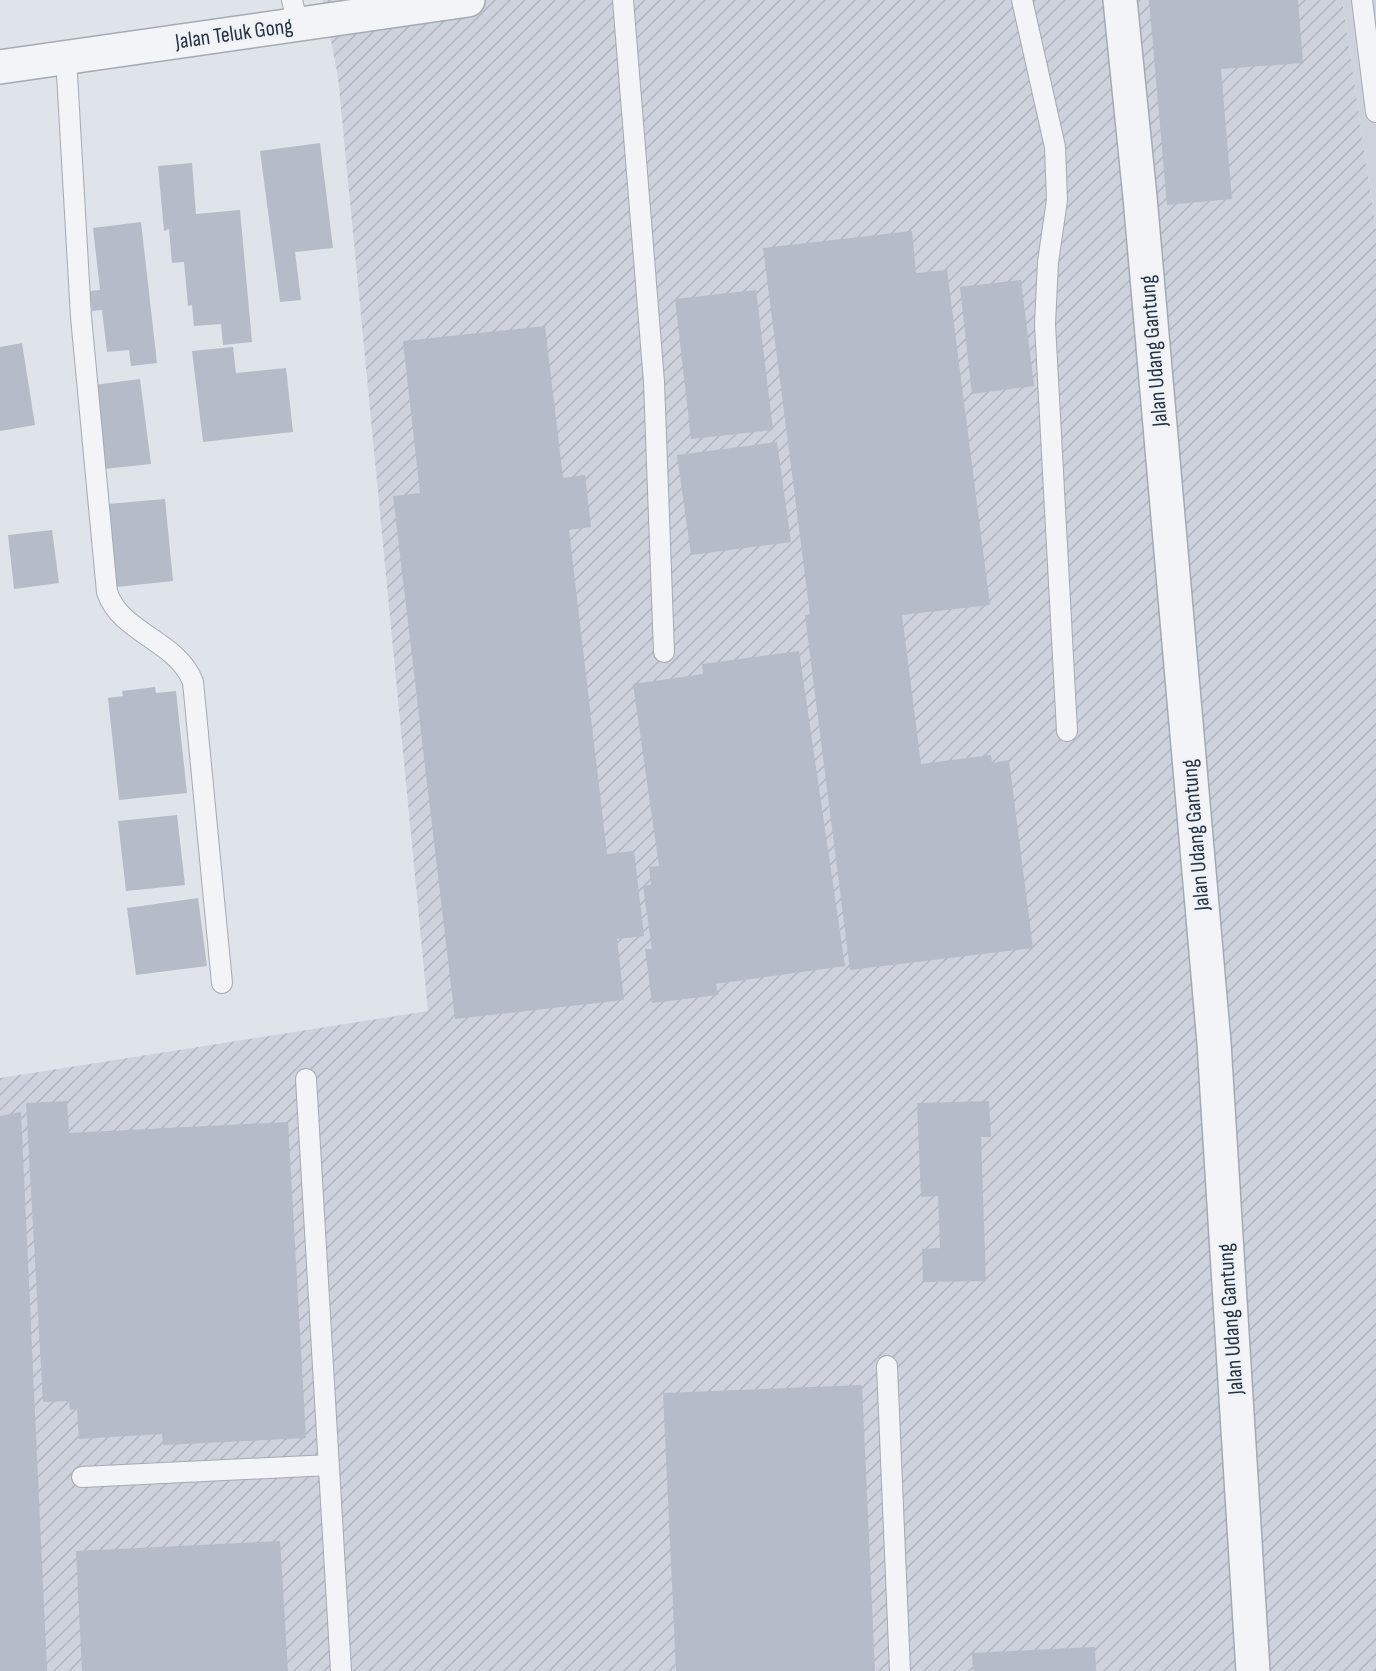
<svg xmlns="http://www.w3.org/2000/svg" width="1376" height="1671" font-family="'Sofia Sans Condensed',sans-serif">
  <defs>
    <pattern id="industrial-furrows" width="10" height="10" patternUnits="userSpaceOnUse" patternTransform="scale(1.5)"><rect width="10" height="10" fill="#cdd2dc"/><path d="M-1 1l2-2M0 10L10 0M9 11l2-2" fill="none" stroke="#b0b5be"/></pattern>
  </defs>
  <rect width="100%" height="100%" fill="#dfe3ea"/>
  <path fill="#cdd2dc" d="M 1342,0 L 1376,0 L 1376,230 Z"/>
  <path fill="url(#industrial-furrows)" d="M 323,0 L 1342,0 L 1376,230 L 1376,1671 L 0,1671 L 0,1078 L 428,1011 L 338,77 Z"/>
  <path fill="#b6bcc7" d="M 1149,0 L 1298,0 L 1303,63 L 1221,69 L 1232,199 L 1167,205 Z
    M 320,143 L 333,248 L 295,252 L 301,300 L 280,302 L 260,151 Z
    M 192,163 L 196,214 L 240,210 L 252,342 L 223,345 L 221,324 L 194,326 L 192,305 L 188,306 L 184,262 L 172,263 L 169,229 L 164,231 L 158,166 Z
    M 141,222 L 157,363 L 131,366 L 129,350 L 107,352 L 102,310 L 92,311 L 90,291 L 100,290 L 93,228 Z
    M 912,231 L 916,273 L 947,270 L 990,605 L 902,615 L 921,764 L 991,755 L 992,763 L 1009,760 L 1033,948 L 850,970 L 805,615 L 810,614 L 763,248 Z
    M 1021,280 L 1034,386 L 972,394 L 960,287 Z
    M 756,290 L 773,430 L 691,439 L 675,299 Z
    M 545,326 L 563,478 L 585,475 L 591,527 L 569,530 L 607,854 L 634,851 L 644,936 L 617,939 L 624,1000 L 455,1019 L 393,496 L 420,493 L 403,341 Z
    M 22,343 L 35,425 L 0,431 L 0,347 Z
    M 233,347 L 236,373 L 286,368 L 293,432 L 203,442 L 192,351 Z
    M 140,379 L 151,464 L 104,469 L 94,385 Z
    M 777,442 L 791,542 L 691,555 L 677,455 Z
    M 165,499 L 173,581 L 116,587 L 108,504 Z
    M 52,530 L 59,583 L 14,589 L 8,535 Z
    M 799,651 L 845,966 L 716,984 L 718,995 L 652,1003 L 645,949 L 652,949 L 643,886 L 651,885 L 649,867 L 659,866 L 633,684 L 703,674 L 702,664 Z
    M 155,687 L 156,693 L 176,691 L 187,793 L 119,800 L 108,698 L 123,696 L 122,691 Z
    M 177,815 L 185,885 L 126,891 L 118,821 Z
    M 198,898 L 207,966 L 136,975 L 127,908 Z
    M 67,1101 L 69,1133 L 288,1122 L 306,1438 L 163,1445 L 162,1434 L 79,1439 L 77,1409 L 70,1410 L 69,1401 L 43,1402 L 26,1103 Z
    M 989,1101 L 991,1137 L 981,1137 L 986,1281 L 923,1282 L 922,1249 L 940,1248 L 938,1196 L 921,1197 L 917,1103 Z
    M 21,1112 L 47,1671 L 0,1671 L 0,1116 Z
    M 862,1385 L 875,1671 L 676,1671 L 663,1393 Z
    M 280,1541 L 288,1671 L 82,1671 L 76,1551 Z
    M 1095,1647 L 1096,1671 L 973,1671 L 972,1653 Z"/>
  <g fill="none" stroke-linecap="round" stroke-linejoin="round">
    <g stroke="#a4aab4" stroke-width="22">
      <path id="service" d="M 292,0 L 298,26
        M 623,0 L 654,382 L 664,652
        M 1022,0 L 1055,147 L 1057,200 L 1048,262 L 1045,324 L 1067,731
        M 1362,0 L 1376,112
        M 66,57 L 81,317 L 107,592 C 121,634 177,640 193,682 L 222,983
        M 306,1079 L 341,1671
        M 887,1366 L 900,1671
        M 82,1477 L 329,1465"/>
    </g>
    <g stroke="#a4aab4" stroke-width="36">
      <path id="minor" d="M 1120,0 L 1140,197 L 1214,1043 L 1253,1671"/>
    </g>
    <g stroke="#a4aab4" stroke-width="36">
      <path id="tertiary" d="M 0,67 L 468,0"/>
    </g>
    <use href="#service" stroke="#f2f4f7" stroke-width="20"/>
    <use href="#minor" stroke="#f2f4f7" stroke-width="33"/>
    <use href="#tertiary" stroke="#f2f4f7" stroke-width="33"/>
  </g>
  <g text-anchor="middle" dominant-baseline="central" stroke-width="5" stroke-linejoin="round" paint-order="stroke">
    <g font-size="22" fill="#263142" stroke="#eff2f7">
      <text transform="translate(234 34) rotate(-8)">Jalan Teluk Gong</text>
      <text transform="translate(1154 351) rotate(-95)">Jalan Udang Gantung</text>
      <text transform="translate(1196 835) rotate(-95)">Jalan Udang Gantung</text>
      <text transform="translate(1231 1319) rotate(-94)">Jalan Udang Gantung</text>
    </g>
  </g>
</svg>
